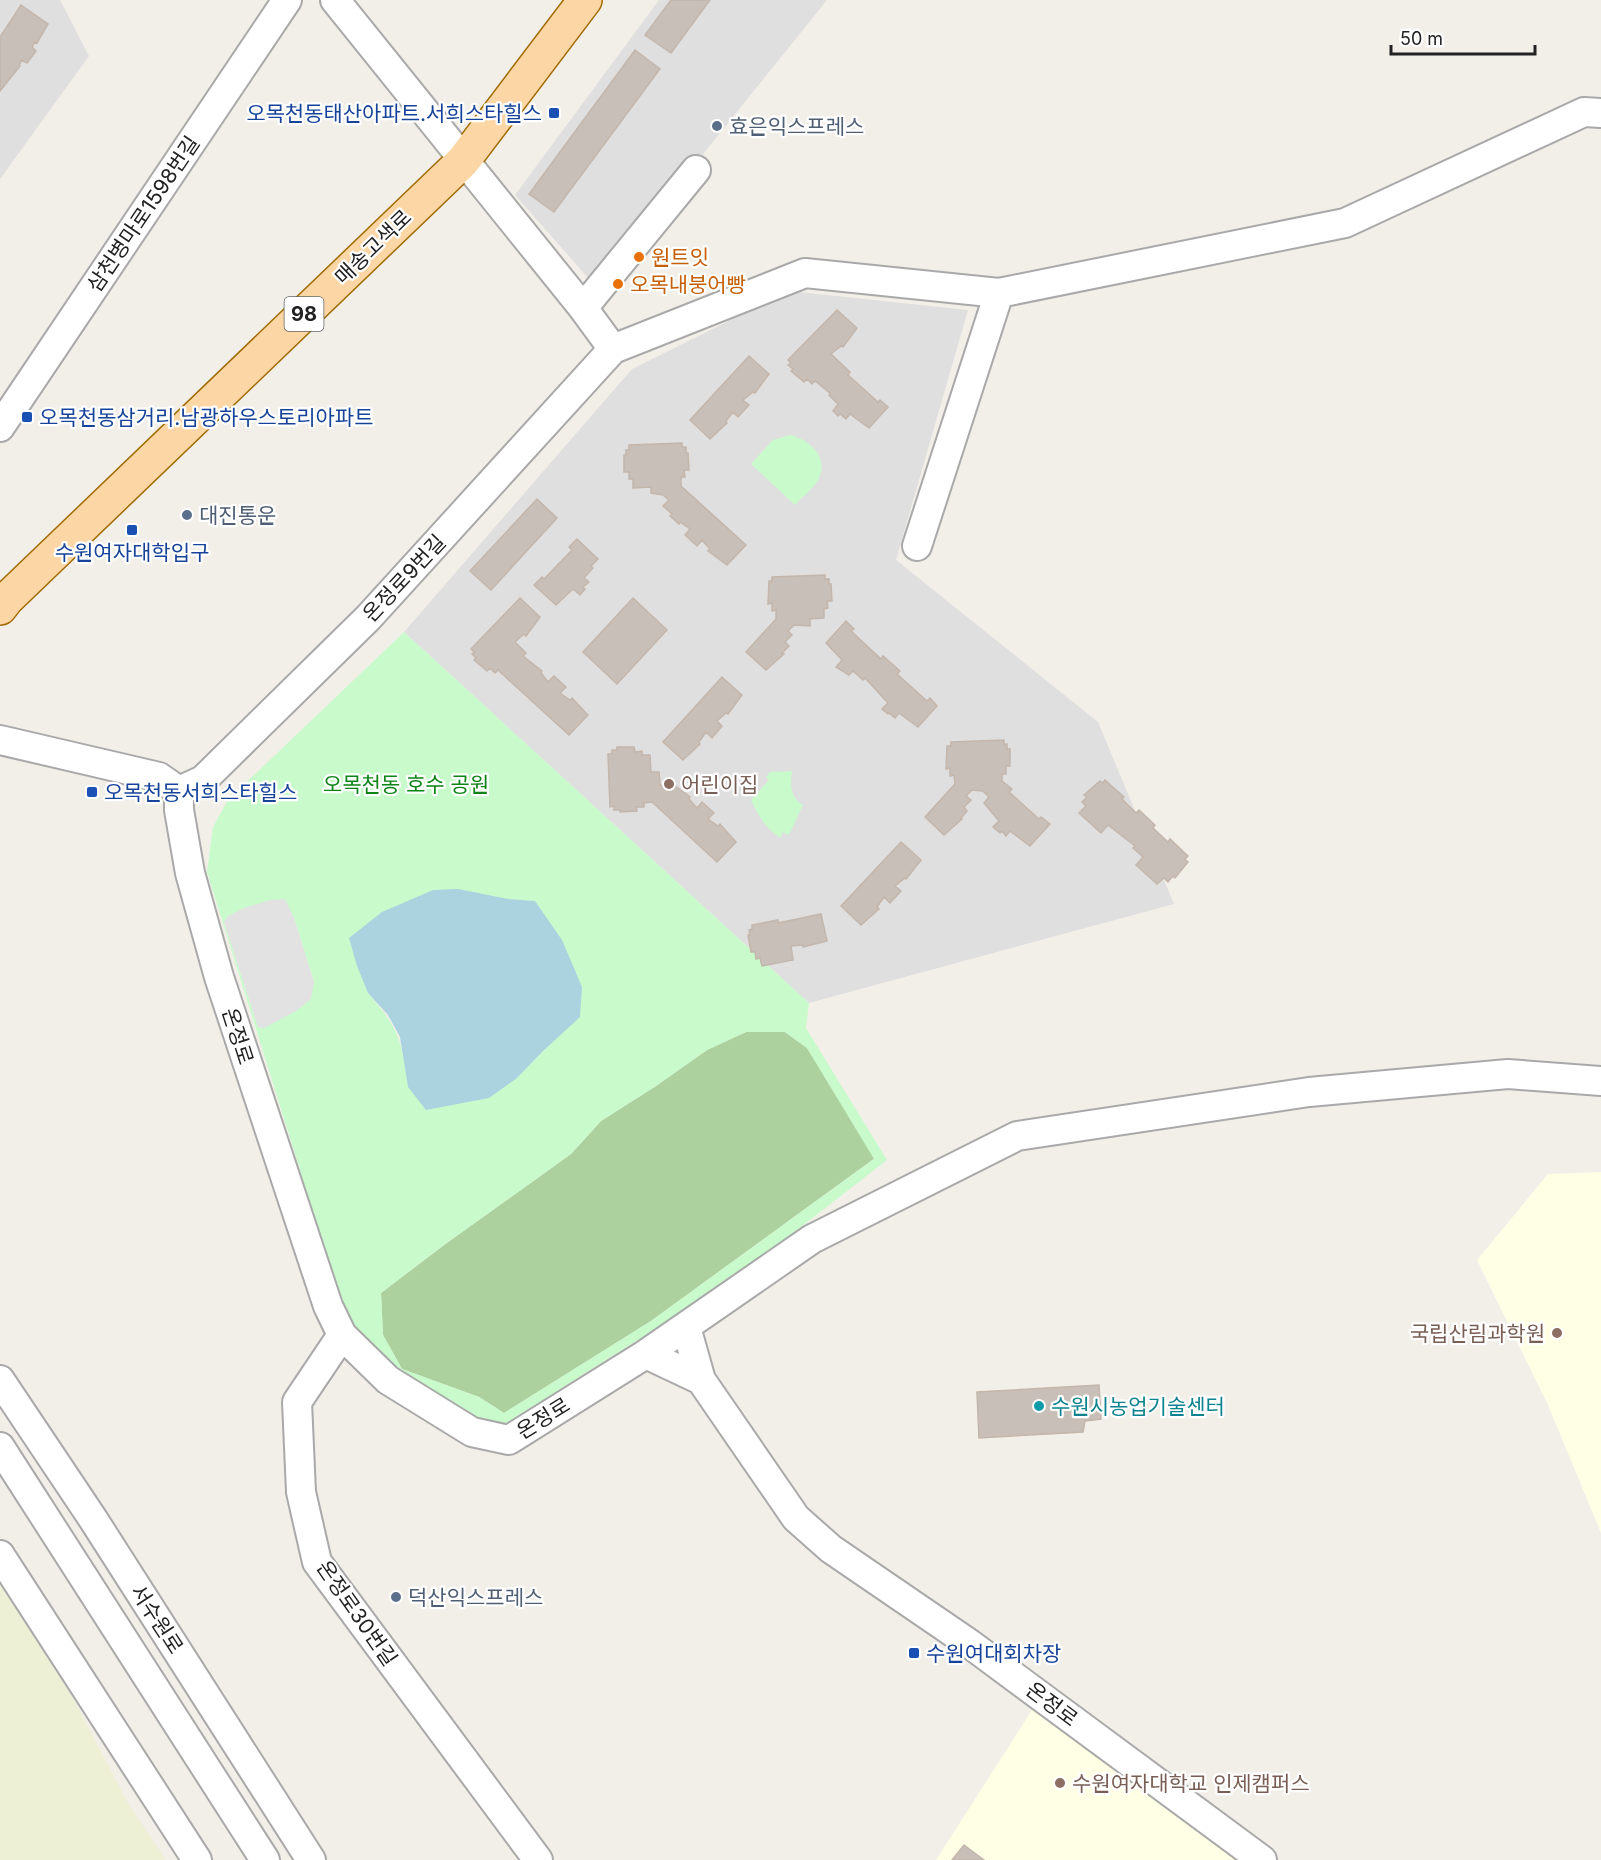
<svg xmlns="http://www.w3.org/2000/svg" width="1601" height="1860" font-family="Inter,'Noto Sans KR',sans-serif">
  <rect width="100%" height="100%" fill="#f2efe9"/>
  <path fill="#e0dfdf" d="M 0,0 L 60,0 L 89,56 L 0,179 Z
    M 659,0 L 827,0 L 596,287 L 515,195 Z
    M 789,291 L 968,310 L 896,560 L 1098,722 L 1174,904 L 809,1003 L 404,632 L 632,369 Z"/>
  <path fill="#ffffe5" d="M 1601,1172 L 1601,1533 L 1548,1405 L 1477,1260 L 1548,1174 Z
    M 1034,1707 L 1236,1860 L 936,1860 Z"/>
  <path fill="#eef0d5" d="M 0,1584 L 73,1698 L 129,1805 L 166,1860 L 0,1860 Z"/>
  <path fill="#add19e" d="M 746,1032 L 785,1032 L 807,1048 L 875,1158 L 651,1321 L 504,1413 L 479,1397 L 402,1369 L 383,1335 L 381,1293 L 444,1245 L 571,1154 L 601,1121 L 656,1086 L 707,1050 Z"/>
  <path fill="#c8facc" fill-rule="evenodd" d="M 790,435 C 810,440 830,457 818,480 C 813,489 802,497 795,505 L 751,464 L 773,440 Z
    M 404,632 L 809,1003 L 806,1028 L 887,1160 L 734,1279 L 497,1429 L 393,1370 L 341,1313 L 300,1170 L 207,872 L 213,827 L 228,800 ZM 508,899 L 535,901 L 543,1051 L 517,1078 L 408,1087 C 402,1040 399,1029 368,993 ZM 294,918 L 314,982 L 258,1027 L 224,922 ZM 746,1032 L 785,1032 L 807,1048 L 874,1159 L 651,1321 L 504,1413 L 479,1397 L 402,1369 L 383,1335 L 381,1293 L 444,1245 L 571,1154 L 601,1121 L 656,1086 L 707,1050 Z
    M 792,771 C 790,785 790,797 803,805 L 789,835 L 783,832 L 780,838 C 766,828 758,816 751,800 L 769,780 L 766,777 L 770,772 Z"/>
  <path fill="#e2e2e2" d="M 285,899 L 294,918 L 314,982 L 311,999 L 296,1011 L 264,1028 L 258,1027 L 224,922 L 228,916 L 244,908 L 270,900 Z"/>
  <path fill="#aad3df" d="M 458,889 L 508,899 L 535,901 L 562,940 L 582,987 L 580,1017 L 543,1051 L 517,1078 L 489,1098 L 426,1110 L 408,1087 L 400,1037 L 388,1015 L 368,993 L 357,966 L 349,938 L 382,912 L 433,890 Z"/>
  <path fill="#c7bfb8" stroke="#c4b6ab" stroke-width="1.5" d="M 671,0 L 710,0 L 671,53 L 645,35 Z
    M 21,5 L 48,24 L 37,43 L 35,42 L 32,47 L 36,51 L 27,63 L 22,60 L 19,65 L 20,66 L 0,91 L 0,37 Z
    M 635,50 L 660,69 L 554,212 L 529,194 Z
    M 837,310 L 857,328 L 843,347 L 841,346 L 831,354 L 850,372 L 848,375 L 878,402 L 880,400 L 888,407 L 869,428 L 850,414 L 846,419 L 840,414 L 838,416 L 833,411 L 838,404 L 829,395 L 830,393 L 815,381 L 812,384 L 807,379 L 804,382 L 791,371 L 793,369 L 788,365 L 791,363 L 788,360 Z
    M 749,356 L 769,374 L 755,393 L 753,392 L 743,400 L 749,405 L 738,417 L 733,412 L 726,421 L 727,423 L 710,439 L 690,420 Z
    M 682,443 L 682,447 L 686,447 L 686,453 L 688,453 L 689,470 L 684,470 L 685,477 L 681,477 L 681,486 L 746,545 L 727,565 L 708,551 L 710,549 L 702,540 L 697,546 L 685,535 L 690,529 L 680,522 L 679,524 L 670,516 L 672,514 L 663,506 L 669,500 L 663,495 L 651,493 L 651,487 L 633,488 L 633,479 L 629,479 L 629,472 L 624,472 L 624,455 L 626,455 L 626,450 L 629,450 L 629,445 Z
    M 537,499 L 557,518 L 491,590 L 470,571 Z
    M 577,539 L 598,559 L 591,566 L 593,568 L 584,578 L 589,582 L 583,587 L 585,589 L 580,595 L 573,589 L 556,605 L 534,585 L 542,577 L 544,579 L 572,550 L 569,547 Z
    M 825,575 L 825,579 L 829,579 L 829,584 L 831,584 L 832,601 L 827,601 L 828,608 L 824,609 L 824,618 L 810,619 L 810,626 L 794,625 L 788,631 L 792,635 L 785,642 L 789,646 L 782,653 L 784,654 L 766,670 L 746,652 L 776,619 L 776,610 L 772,611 L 772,603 L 768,604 L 769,581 L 772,581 L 772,577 Z
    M 520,598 L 540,617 L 526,636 L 524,634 L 515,642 L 526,653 L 523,656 L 542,671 L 541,673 L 548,682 L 554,676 L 566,687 L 560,693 L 570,700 L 572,698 L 588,715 L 569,735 L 498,670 L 495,673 L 490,668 L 487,671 L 474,660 L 476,658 L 472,654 L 474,652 L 471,649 Z
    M 633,598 L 667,630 L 617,684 L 583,652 Z
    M 846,621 L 854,629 L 851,631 L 881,659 L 883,656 L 900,671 L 897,674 L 927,701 L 930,698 L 937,706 L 918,727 L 899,713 L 895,718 L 889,713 L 888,714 L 882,709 L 888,703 L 865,678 L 863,680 L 853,671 L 849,675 L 836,667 L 842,660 L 826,643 Z
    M 722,677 L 742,695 L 728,714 L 726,713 L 717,721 L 722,726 L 712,738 L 706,732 L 699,742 L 700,744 L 683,760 L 663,742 Z
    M 1004,740 L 1004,744 L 1007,744 L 1007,749 L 1010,749 L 1010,766 L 1006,766 L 1006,774 L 1002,774 L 1002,781 L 1012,789 L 1009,792 L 1039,819 L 1041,817 L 1050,824 L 1030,846 L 1010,831 L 1006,836 L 1002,831 L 1000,833 L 993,827 L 999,821 L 984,803 L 989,797 L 983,791 L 972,790 L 966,796 L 971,800 L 964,807 L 967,811 L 961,818 L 962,819 L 944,835 L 925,817 L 955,784 L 954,775 L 950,776 L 950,768 L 946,769 L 947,746 L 951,746 L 951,742 Z
    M 617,747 L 634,747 L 635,752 L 642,751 L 642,755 L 650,755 L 651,772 L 659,772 L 660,784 L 665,789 L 671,783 L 690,797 L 689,799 L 697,808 L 702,802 L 714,813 L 708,819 L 718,826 L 720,824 L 736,842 L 717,862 L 652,802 L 644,803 L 644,807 L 636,807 L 637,811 L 620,812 L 620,810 L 614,810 L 614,806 L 610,807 L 608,754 L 612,754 L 612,750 L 617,750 Z
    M 1105,780 L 1124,797 L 1122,799 L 1136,813 L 1139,810 L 1155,825 L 1153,828 L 1168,842 L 1170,839 L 1188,856 L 1185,859 L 1188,862 L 1175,878 L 1173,876 L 1168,882 L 1164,878 L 1157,884 L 1136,865 L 1143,857 L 1133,848 L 1135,846 L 1108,825 L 1101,833 L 1079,813 L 1086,806 L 1082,802 L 1087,797 L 1084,795 L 1100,781 L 1103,783 Z
    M 901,842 L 921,860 L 906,879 L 905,878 L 895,886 L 901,891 L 890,903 L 884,897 L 877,907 L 879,909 L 861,925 L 841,906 Z
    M 821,914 L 827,941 L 803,947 L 803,945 L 791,946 L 793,960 L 762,966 L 760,958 L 756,959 L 755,952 L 751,952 L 748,935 L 750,935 L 749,930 L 752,929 L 752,925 L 778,920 L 778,923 Z
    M 1099,1385 L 1101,1419 L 1085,1421 L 1083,1432 L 979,1438 L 977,1392 Z
    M 964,1845 L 984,1860 L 952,1860 Z"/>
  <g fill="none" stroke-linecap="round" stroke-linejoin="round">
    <g stroke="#a9a9a9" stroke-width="32">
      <path id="minor" d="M 335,0 L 583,308 L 696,170
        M 583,308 L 613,349 L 805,273 L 999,293 L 1345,223 L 1584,112 L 1601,113
        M 0,427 L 287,0
        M 917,546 L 999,293
        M 0,740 L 159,777 L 179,791 L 179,810 L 190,873 L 219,977 L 328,1306 L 342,1335 L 388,1380 L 472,1432 L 509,1440 L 646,1354 L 812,1239 L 1017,1136 L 1309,1092 L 1508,1074 L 1601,1081
        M 179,791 L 203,780 L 368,618 L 613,349
        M 686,1327 L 701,1380
        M 342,1335 L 297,1402 L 301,1492 L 317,1562 L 538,1860
        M 646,1354 L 701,1380 L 796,1518 L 831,1549 L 970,1644 L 1262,1860
        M 0,1380 L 93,1519 L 311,1860
        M 0,1447 L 265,1860
        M 0,1555 L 197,1860"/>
    </g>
    <g stroke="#a06b00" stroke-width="36">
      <path id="major" d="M 0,608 L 7,599 L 463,161 L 585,0"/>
    </g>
    <use href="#minor" stroke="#fff" stroke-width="28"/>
    <use href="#major" stroke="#fcd6a4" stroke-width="33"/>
  </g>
  <g fill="#1a4fb4" stroke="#fff" stroke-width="2">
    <rect x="548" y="107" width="12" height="12" rx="3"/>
    <rect x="21" y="411" width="12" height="12" rx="3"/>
    <rect x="126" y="524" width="12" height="12" rx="3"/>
    <rect x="86" y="786" width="12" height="12" rx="3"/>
    <rect x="908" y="1647" width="12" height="12" rx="3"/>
  </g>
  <g fill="#5c6f8a" stroke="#fff" stroke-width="2">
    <circle cx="717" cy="126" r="6"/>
    <circle cx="187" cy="515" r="6"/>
    <circle cx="396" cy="1597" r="6"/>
  </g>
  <g fill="#e8710a" stroke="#fff" stroke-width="2">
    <circle cx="639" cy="257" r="6"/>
    <circle cx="618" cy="284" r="6"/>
  </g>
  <g fill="#8d6e63" stroke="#fff" stroke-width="2">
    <circle cx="669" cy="784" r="6"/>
    <circle cx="1557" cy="1333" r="6"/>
    <circle cx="1060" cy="1783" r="6"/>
  </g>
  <circle fill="#0f9aa8" stroke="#fff" stroke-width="2" cx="1039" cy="1406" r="6"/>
  <g text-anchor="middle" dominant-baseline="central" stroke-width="4.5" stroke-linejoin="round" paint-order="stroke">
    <rect fill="#fff" stroke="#646464" stroke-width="1.5" x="284.5" y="297" width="39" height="34" rx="4.5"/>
    <g font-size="20" font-weight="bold" fill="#222">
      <text x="304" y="314">98</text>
    </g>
    <g font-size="21" fill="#164399" stroke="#fff" text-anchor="start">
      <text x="542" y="113" text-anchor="end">오목천동태산아파트.서희스타힐스</text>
      <text x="39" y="417">오목천동삼거리.남광하우스토리아파트</text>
      <text x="132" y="552" text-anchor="middle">수원여자대학입구</text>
      <text x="104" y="792">오목천동서희스타힐스</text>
      <text x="926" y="1653">수원여대회차장</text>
    </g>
    <g font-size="21" fill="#4e5e75" stroke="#fff" text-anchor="start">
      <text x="729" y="126">효은익스프레스</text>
      <text x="199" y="515">대진통운</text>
      <text x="408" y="1597">덕산익스프레스</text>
    </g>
    <g font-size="21" fill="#222" stroke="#fff">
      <text transform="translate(143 214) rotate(-56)">삼천병마로1598번길</text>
      <text transform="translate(373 247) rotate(-44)">매송고색로</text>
      <text transform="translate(404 578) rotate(-47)">온정로9번길</text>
      <text transform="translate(238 1036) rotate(72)">온정로</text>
      <text transform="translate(543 1418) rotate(-32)">온정로</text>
      <text transform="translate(357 1613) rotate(55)">온정로30번길</text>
      <text transform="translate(157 1619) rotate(57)">서수원로</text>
      <text transform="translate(1052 1704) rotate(37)">온정로</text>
    </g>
    <g font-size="21" fill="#c56008" stroke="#fff" text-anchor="start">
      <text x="651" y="257">원트잇</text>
      <text x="630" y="284">오목내붕어빵</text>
    </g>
    <g font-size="21" fill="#0c8416" stroke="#fff">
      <text x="406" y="784">오목천동 호수 공원</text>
    </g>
    <g font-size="21" fill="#785e54" stroke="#fff" text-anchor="start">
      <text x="681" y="784">어린이집</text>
      <text x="1545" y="1333" text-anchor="end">국립산림과학원</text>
      <text x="1072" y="1783">수원여자대학교 인제캠퍼스</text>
    </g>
    <g font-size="21" fill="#0d838f" stroke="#fff" text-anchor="start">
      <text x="1051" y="1406">수원시농업기술센터</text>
    </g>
  </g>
  <path d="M1391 45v9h144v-9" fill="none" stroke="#222222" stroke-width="3"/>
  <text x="1400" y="45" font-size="18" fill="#222222" stroke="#ffffff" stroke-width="4.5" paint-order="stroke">50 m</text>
</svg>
